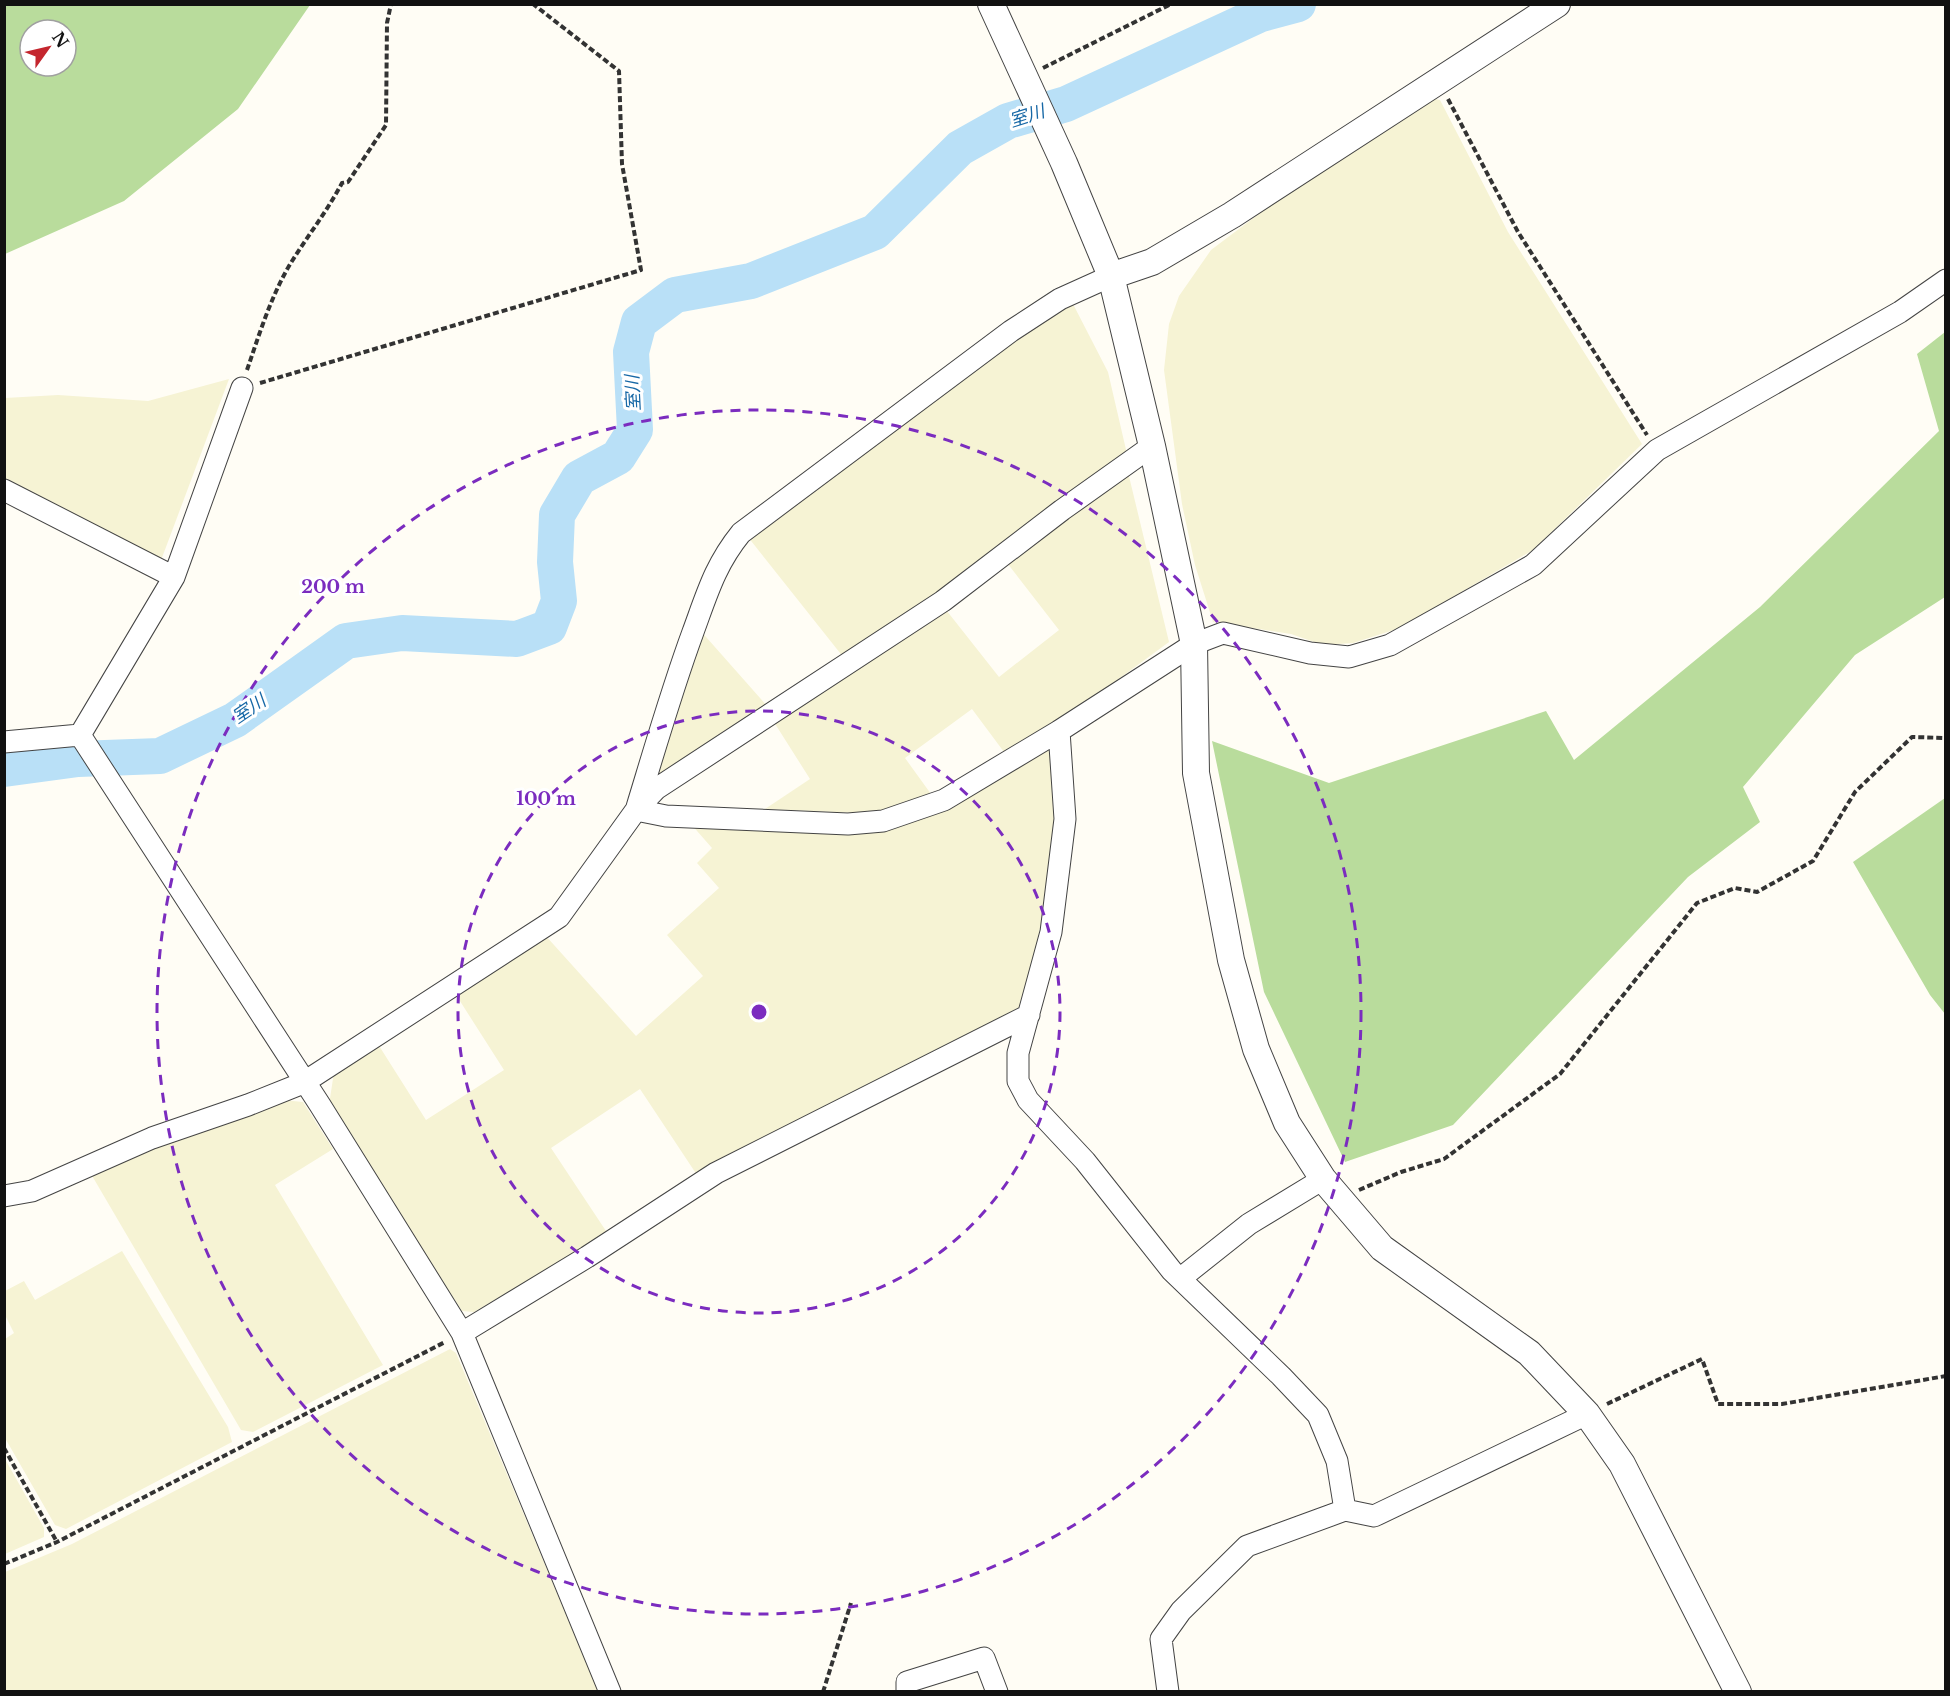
<svg xmlns="http://www.w3.org/2000/svg" width="1950" height="1696" font-family="'Libre Baskerville','Noto Sans JP',serif">
  <rect width="100%" height="100%" fill="#fffdf5"/>
  <path fill="#f6f3d4" d="M 1430,98 L 1440,100 L 1508,232 L 1642,444 L 1533,550 L 1400,628 L 1353,643 L 1323,645 L 1291,634 L 1213,622 L 1195,565 L 1182,504 L 1164,370 L 1169,324 L 1179,296 L 1211,250 L 1304,180 Z
    M 1073,304 L 1108,372 L 1127,454 L 940,596 L 844,658 L 748,537 L 816,481 L 1064,307 Z
    M 229,379 L 160,563 L 5,481 L 5,398 L 58,395 L 148,401 Z
    M 1127,468 L 1169,642 L 1079,708 L 1004,752 L 972,709 L 905,758 L 931,794 L 881,814 L 765,809 L 810,779 L 772,719 L 943,606 L 999,677 L 1059,630 L 1004,559 Z
    M 699,629 L 768,707 L 651,782 Z
    M 1049,746 L 1059,789 L 1057,849 L 1023,1007 L 697,1175 L 640,1089 L 551,1148 L 608,1234 L 474,1312 L 462,1311 L 329,1105 L 334,1072 L 376,1041 L 426,1120 L 504,1070 L 451,987 L 545,935 L 636,1036 L 703,976 L 667,935 L 719,888 L 697,863 L 712,848 L 690,823 L 884,830 Z
    M 282,1100 L 303,1102 L 333,1149 L 275,1185 L 383,1365 L 253,1432 L 241,1430 L 91,1174 L 92,1170 Z
    M 122,1251 L 228,1427 L 232,1442 L 66,1529 L 55,1525 L 5,1438 L 5,1339 L 14,1333 L 5,1315 L 5,1291 L 24,1281 L 35,1300 Z
    M 450,1349 L 456,1353 L 598,1691 L 5,1691 L 5,1572 L 72,1544 Z
    M 5,1459 L 44,1528 L 44,1537 L 5,1554 Z"/>
  <path fill="#b9dc9c" fill-rule="evenodd" d="M 5,4 L 310,4 L 310,5 L 238,109 L 124,201 L 5,254 ZM 30,30 L 66,30 L 66,66 L 30,66 Z
    M 1945,332 L 1945,597 L 1855,655 L 1743,787 L 1760,822 L 1688,877 L 1453,1125 L 1345,1162 L 1264,992 L 1212,741 L 1329,783 L 1546,711 L 1574,760 L 1760,607 L 1939,431 L 1917,354 Z
    M 1945,798 L 1945,1014 L 1930,995 L 1853,862 Z"/>
  <g fill="none" stroke-linecap="round" stroke-linejoin="round">
    <path stroke="#b9e0f7" stroke-width="36" d="M 4,769 L 78,759 L 160,756 L 235,720 L 346,641 L 402,633 L 517,639 L 549,627 L 559,601 L 555,562 L 557,515 L 579,478 L 618,457 L 635,430 L 631,352 L 639,322 L 675,295 L 751,281 L 875,232 L 960,148 L 1008,121 L 1066,104 L 1261,14 L 1298,4"/>
    <g stroke="#444" stroke-width="23">
      <path id="minor" d="M 4,490 L 174,577
        M 1059,731 L 1065,819 L 1051,932 L 1018,1053 L 1018,1081 L 1028,1100 L 1085,1161 L 1172,1271 L 1281,1376 L 1318,1415 L 1337,1461 L 1345,1510
        M 80,735 L 320,1105 L 462,1333 L 610,1692
        M 80,735 L 174,577 L 242,388
        M 4,742 L 80,735
        M 637,807 C 655,748 672,689 693,632 C 707,594 715,565 741,533 L 1011,331 L 1060,299 L 1111,276
        M 636,810 L 666,816 L 848,824 L 883,821 L 944,800 L 1059,731 L 1194,644 L 1223,633 L 1310,653 L 1349,657 L 1390,645 L 1533,565 L 1657,450 L 1900,312 L 1946,280
        M 4,1196 L 32,1191 L 152,1138 L 248,1105 L 303,1083 L 559,917 L 636,810 L 656,789 L 943,601 L 1062,510 L 1152,446
        M 1181,1278 L 1249,1224 L 1323,1179
        M 462,1333 L 587,1257 L 716,1173 L 1029,1015
        M 907,1692 L 907,1682 L 984,1658 L 997,1692
        M 1168,1692 L 1161,1639 L 1181,1611 L 1247,1546 L 1345,1510 L 1374,1516 L 1587,1414"/>
    </g>
    <g stroke="#444" stroke-width="28">
      <path id="tertiary" d="M 991,4 L 1064,163 L 1111,276
        M 1557,4 L 1232,215 L 1152,262 L 1111,276 L 1152,446 L 1194,644 L 1196,773 L 1231,960 L 1256,1049 L 1287,1123 L 1323,1179 L 1382,1248 L 1529,1353 L 1587,1414 L 1622,1464 L 1738,1692"/>
    </g>
    <path stroke="#333" stroke-width="4" stroke-dasharray="6 3" stroke-linecap="butt" d="M 1043,68 L 1171,4
      M 1448,99 L 1518,232 L 1647,435
      M 247,370 C 259,335 270,299 289,266 C 306,238 326,213 342,183 L 348,182 L 386,125 L 387,23 L 391,4
      M 260,383 L 641,270 L 622,164 L 619,71 L 533,4
      M 1359,1190 L 1401,1172 L 1444,1159 L 1560,1074 L 1697,903 L 1735,888 L 1757,892 L 1813,861 L 1855,792 L 1912,737 L 1946,738
      M 1607,1404 L 1702,1359 L 1718,1404 L 1782,1404 L 1946,1376
      M 4,1448 L 57,1542
      M 4,1564 L 57,1542 L 445,1342
      M 823,1692 L 851,1603"/>
    <use href="#minor" stroke="#fff" stroke-width="21"/>
    <use href="#tertiary" stroke="#fff" stroke-width="26"/>
  </g>
  <g fill="none" stroke="#7b2cbf" stroke-width="3" stroke-dasharray="10 8">
    <circle cx="759" cy="1012" r="301"/>
    <circle cx="759" cy="1012" r="602"/>
  </g>
  <g text-anchor="middle" dominant-baseline="central" stroke-width="6" stroke-linejoin="round" paint-order="stroke">
    <g font-size="18" font-style="italic" fill="#1768a6" stroke="#fff">
      <text transform="translate(1027 116) rotate(-18)">室川</text>
      <text transform="translate(633 393) rotate(-93)">室川</text>
      <text transform="translate(249 709) rotate(-34)">室川</text>
    </g>
  </g>
  <circle cx="759" cy="1012" r="9" fill="#7b2cbf" stroke="#fff" stroke-width="3"/>
  <g font-size="18" text-anchor="middle" font-weight="bold" fill="#7b2cbf" stroke="#fff" stroke-width="6" stroke-linejoin="round" paint-order="stroke">
    <text x="333" y="593">200 m</text>
    <text x="546" y="805">100 m</text>
  </g>
  <rect width="1950" height="1696" fill="none" stroke="#111111" stroke-width="12"/>
  <g transform="translate(48 48) rotate(56)"><circle r="28" fill="#ffffff" stroke="#a0a0a0" stroke-width="1.5"/>
  <path d="M0-4.5L10 22L0 15L-10 22Z" fill="#c4262e"/>
  <text y="-9" font-size="16" font-weight="bold" text-anchor="middle" fill="#111111">N</text>
  </g>
</svg>
